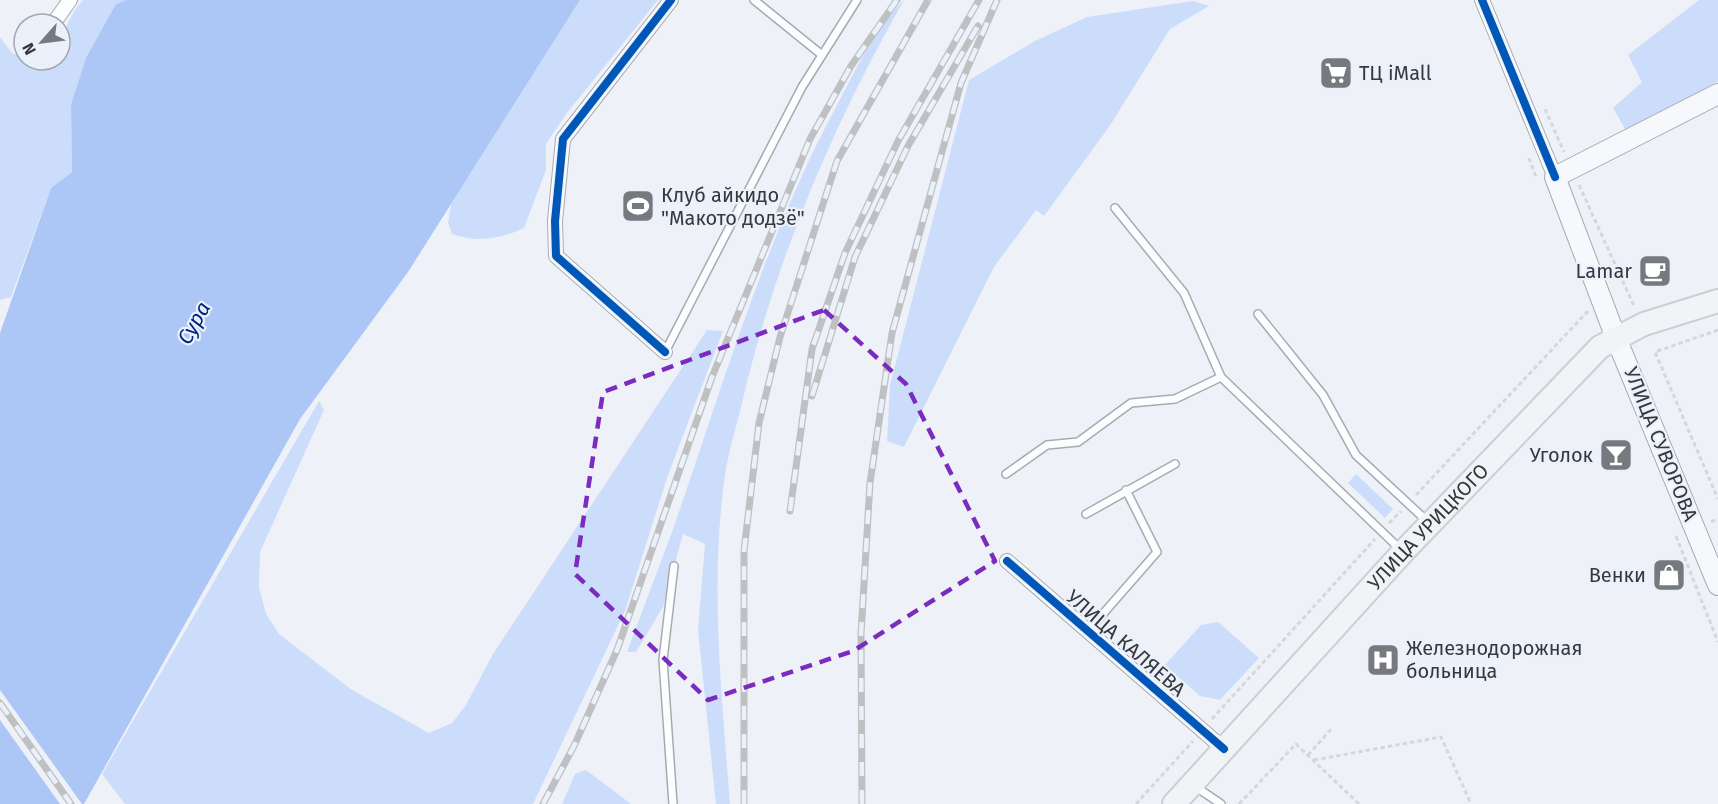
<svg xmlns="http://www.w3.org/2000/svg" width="1718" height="804" font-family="'Fira Sans',sans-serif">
  <rect width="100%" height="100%" fill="#eef2f8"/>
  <path fill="#ccddfb" d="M 83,0 L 126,0 L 116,4 L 71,105 L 72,172 L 51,188 L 11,297 L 0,300 L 0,37 L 12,53 L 24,56 L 24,60 L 60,60 C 60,39 68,16 83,0 Z
    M 580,0 L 658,0 L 567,113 L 546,144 L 546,170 L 524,228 C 501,239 477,243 452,234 L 448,223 L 451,204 Z
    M 904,0 C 832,127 775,261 742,403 C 736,429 727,456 724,482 C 710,589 722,697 730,804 L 716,804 L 698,630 L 705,544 L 683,534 L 663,607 L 636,652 L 627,652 C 642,611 658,570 673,529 C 723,386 764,241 836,107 C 855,71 875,28 904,0 Z
    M 1699,0 L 1718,0 L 1718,81 L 1686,103 L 1627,132 L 1613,108 L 1642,82 L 1628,55 Z
    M 1193,1 L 1209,6 L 1170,29 L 1109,127 L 1044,216 L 1036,210 L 994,267 L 904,447 L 887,441 L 890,385 L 969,80 L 1035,41 L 1087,17 Z
    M 707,330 L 723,331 L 668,475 L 625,611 L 533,804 L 125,804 L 102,774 L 319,401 L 324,410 L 260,552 L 259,587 L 266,614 L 279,634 L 352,690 L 429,733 L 452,723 L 466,705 L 493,654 Z
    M 1356,474 L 1393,509 L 1385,518 L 1348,483 Z
    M 1218,622 L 1259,658 L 1220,700 L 1200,696 L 1165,665 L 1201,625 Z
    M 586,770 L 631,804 L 562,804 L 575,774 Z"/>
  <path fill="#acc6f6" d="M 126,0 L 580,0 L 408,272 L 300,419 L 84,804 L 0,804 L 0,333 L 51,188 L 72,172 L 71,105 L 86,58 L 116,4 Z"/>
  <path fill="#eef2f8" d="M 0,690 L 82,804 L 60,804 L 0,720 Z"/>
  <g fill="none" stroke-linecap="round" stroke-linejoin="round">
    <g stroke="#a8aaaf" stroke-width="10">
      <path id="service" d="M 754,0 L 822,55
        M 1115,208 L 1184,293 L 1221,377 L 1401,550
        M 1258,314 L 1323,395 L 1356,455 L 1428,522
        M 665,352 L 802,87 L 857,0
        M 1006,474 L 1047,445 L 1078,442 L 1131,403 L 1175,399 L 1221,377
        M 1086,514 L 1175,464
        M 1088,631 L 1157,552 L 1126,490
        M 1196,787 L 1221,804
        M 673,804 L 663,660 L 674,566"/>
    </g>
    <g stroke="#a8aaaf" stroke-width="16">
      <path id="minor" d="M 1482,0 L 1555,177
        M 53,24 L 70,0
        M 665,352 L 556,256 L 555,221 L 563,139 L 671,0
        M 1007,561 L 1224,749"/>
    </g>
    <g stroke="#a8aaaf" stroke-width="22">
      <path id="secondary" d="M 1718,94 L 1555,177 L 1616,338 L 1718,585"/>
    </g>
    <g stroke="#cccfd2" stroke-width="26">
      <g id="primary">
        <path id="s1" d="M 1174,804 L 1403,552 L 1600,347 L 1644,324 L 1718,301"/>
      </g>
    </g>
    <path stroke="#d6d7d9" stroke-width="3" stroke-dasharray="4.5 3" stroke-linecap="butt" d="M 1545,109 L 1564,152
      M 1529,158 L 1536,177
      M 1579,185 L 1635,308
      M 1718,330 L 1655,352 L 1718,499
      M 1416,495 L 1588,311
      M 1711,522 L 1718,519
      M 1389,523 L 1401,511
      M 1676,536 L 1718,642
      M 1212,719 L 1375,539
      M 1308,755 L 1333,727
      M 1314,760 L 1441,737 L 1471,804
      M 1136,804 L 1193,741
      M 1239,804 L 1296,744 L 1359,804"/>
    <use href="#service" stroke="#fcfdfe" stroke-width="7"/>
    <use href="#minor" stroke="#fcfdfe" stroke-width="14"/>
    <use href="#secondary" stroke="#f6f8fb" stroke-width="20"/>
    <use href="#primary" stroke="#f1f3f6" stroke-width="22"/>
    <g stroke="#bfc0c2" stroke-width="7">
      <path id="rail" d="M 812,396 L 855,257 L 908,146 L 978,26
        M 790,511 L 812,349 L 845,253 L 898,141 L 979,0
        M 0,703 L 71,804
        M 543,804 L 574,746 L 617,650 L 712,377 L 810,139 L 851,66 L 897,0
        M 744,804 L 744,551 L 759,423 L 780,337 L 837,161 L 928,0
        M 862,804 L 861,634 L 870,483 L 892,333 L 961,83 L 997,0"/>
    </g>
    <use href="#rail" stroke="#ebf1fb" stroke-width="4.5" stroke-dasharray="14" stroke-linecap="butt"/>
    <g stroke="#ebf1fb" stroke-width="11">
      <path id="cycleway" d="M 1482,0 L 1555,177
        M 665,352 L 556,256 L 555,221 L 563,139 L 671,0
        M 1007,561 L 1224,749"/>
    </g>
    <use href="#cycleway" stroke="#0057b8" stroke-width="8"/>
  </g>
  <path fill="none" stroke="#7b2cbf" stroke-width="4.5" stroke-dasharray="12 8" stroke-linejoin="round" d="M 824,310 L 906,384 L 995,561 L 853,651 L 708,700 L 575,574 L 603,392 Z"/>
  <defs>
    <g id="supermarket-square" transform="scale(1.725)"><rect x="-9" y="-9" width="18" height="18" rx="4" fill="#76797e" stroke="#ebf1fb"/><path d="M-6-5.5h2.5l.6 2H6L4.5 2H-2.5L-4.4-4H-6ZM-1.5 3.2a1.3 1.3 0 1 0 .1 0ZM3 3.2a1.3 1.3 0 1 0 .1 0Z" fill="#fff"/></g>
    <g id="stadium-square" transform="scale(1.725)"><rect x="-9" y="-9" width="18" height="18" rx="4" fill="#76797e" stroke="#ebf1fb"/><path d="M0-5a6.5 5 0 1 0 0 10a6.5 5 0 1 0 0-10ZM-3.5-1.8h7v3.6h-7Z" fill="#fff"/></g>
    <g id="cafe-square" transform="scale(1.725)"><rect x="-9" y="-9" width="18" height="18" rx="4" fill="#76797e" stroke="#ebf1fb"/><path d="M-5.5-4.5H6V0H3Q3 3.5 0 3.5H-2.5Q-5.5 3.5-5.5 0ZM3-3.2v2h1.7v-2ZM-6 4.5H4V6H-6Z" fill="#fff"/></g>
    <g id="bar-square" transform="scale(1.725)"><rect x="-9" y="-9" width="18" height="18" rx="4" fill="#76797e" stroke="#ebf1fb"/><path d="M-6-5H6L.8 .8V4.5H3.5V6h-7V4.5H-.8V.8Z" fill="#fff"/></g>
    <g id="shop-square" transform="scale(1.725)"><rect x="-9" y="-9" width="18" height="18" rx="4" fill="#76797e" stroke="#ebf1fb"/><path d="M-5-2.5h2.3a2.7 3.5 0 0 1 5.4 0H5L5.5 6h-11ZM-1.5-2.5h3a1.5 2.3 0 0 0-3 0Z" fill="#fff"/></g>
    <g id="hospital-square" transform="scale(1.725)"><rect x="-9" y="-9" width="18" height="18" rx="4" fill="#76797e" stroke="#ebf1fb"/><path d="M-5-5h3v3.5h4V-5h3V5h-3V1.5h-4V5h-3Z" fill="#fff"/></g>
  </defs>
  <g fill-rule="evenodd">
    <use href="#supermarket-square" x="1336" y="73"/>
    <use href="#stadium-square" x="638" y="206"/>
    <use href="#cafe-square" x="1655" y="271"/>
    <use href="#bar-square" x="1616" y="455"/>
    <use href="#shop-square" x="1669" y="575"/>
    <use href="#hospital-square" x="1383" y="660"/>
  </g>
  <g text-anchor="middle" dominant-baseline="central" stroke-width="4.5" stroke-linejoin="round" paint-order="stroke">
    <g font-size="20" fill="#35383c" stroke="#ebf1fb" text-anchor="start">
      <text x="1359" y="73">ТЦ iMall</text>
      <text x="661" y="195">Клуб айкидо<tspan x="661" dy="23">"Макото додзё"</tspan></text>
      <text x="1632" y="271" text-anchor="end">Lamar</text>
      <text x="1593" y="455" text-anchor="end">Уголок</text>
      <text x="1646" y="575" text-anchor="end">Венки</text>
      <text x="1406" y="648">Железнодорожная<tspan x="1406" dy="23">больница</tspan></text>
    </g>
    <g font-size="20" fill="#35383c" stroke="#ebf1fb">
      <text transform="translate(1661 444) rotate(68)">УЛИЦА СУВОРОВА</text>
      <text stroke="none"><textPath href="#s1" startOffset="376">УЛИЦА УРИЦКОГО</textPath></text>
      <text transform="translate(1126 643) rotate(41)">УЛИЦА КАЛЯЕВА</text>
    </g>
    <g font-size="21" font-style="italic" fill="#00237f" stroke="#ebf1fb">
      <text transform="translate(194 323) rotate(-61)">Сура</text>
    </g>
  </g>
  <g transform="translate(42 42) rotate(242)"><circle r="28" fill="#ebf1fb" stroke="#a2a7af" stroke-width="1.5"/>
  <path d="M0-4.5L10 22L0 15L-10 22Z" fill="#76797e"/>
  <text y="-9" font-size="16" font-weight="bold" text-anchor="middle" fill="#35383c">N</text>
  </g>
</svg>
